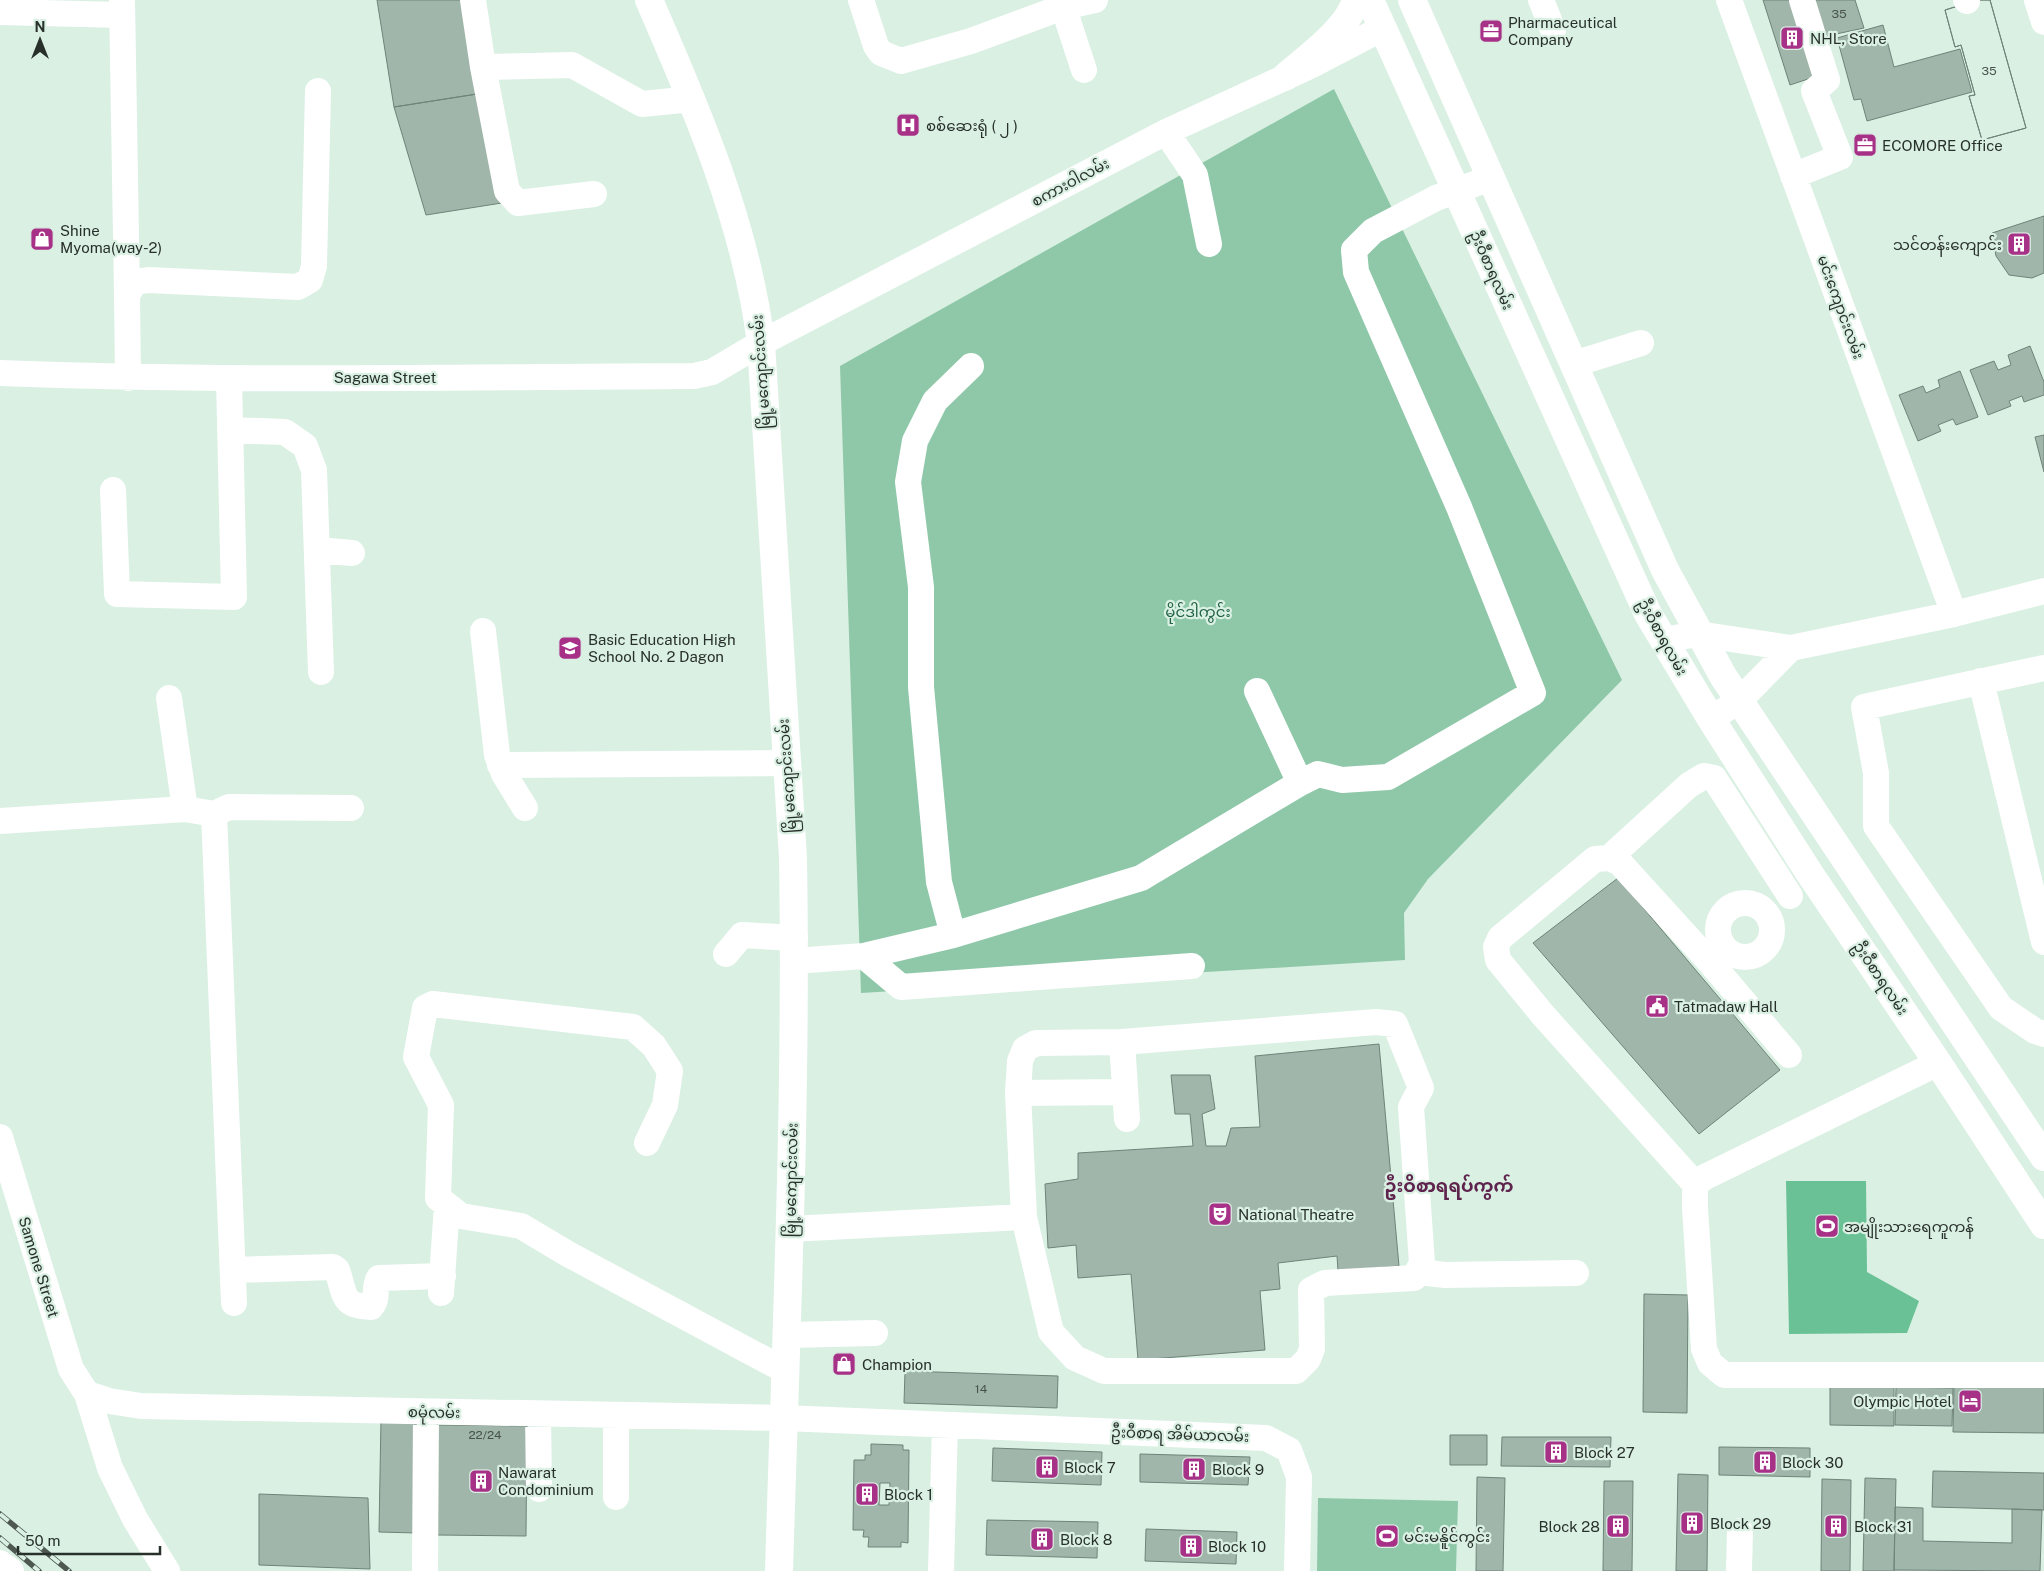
<svg xmlns="http://www.w3.org/2000/svg" width="2044" height="1571" font-family="'Public Sans','Noto Sans Myanmar',sans-serif">
  <rect width="100%" height="100%" fill="#daf0e3"/>
  <path fill="#8fc8a9" d="M 1334,89 L 1622,680 L 1428,879 L 1404,913 L 1405,960 L 861,993 L 840,366 Z
    M 1318,1498 L 1458,1501 L 1456,1571 L 1317,1571 Z"/>
  <path fill="#69c195" d="M 1786,1181 L 1866,1181 L 1867,1272 L 1919,1301 L 1907,1333 L 1789,1334 Z"/>
  <path fill="#a1b6aa" stroke="#6f8378" fill-rule="evenodd" d="M 377,0 L 462,0 L 477,94 L 394,107 Z
    M 1763,0 L 1796,0 L 1820,75 L 1790,85 Z
    M 1813,0 L 1855,0 L 1864,28 L 1827,36 Z
    M 1977,0 L 1990,0 L 2026,128 L 1982,140 L 1969,96 L 1975,95 L 1961,45 L 1955,47 L 1945,10 Z
    M 1978,0 L 1990,0 L 2026,128 L 1982,140 L 1969,96 L 1975,95 L 1961,45 L 1955,47 L 1945,10 Z
    M 1883,25 L 1894,67 L 1960,49 L 1972,92 L 1867,121 L 1861,99 L 1854,100 L 1837,38 Z
    M 477,94 L 508,202 L 426,215 L 394,107 Z
    M 1869,139 L 1872,148 L 1860,151 L 1858,142 Z
    M 2044,216 L 2044,273 L 2032,278 L 2009,275 L 1996,256 L 1992,233 Z
    M 2030,346 L 2044,382 L 2044,395 L 2024,402 L 2022,396 L 2009,401 L 2011,406 L 1988,415 L 1970,370 L 1994,361 L 1998,370 L 2011,365 L 2008,355 Z
    M 1960,371 L 1978,417 L 1956,425 L 1953,419 L 1938,425 L 1941,431 L 1918,441 L 1899,395 L 1923,386 L 1926,393 L 1940,387 L 1938,380 Z
    M 2044,435 L 2044,472 L 2035,437 Z
    M 1618,878 L 1780,1070 L 1699,1134 L 1533,943 Z
    M 1379,1044 L 1399,1266 L 1338,1271 L 1337,1256 L 1278,1263 L 1280,1289 L 1260,1291 L 1265,1350 L 1138,1360 L 1131,1274 L 1078,1278 L 1076,1245 L 1048,1248 L 1045,1184 L 1078,1179 L 1078,1153 L 1193,1146 L 1190,1114 L 1175,1114 L 1171,1075 L 1210,1075 L 1215,1109 L 1202,1114 L 1206,1146 L 1226,1146 L 1231,1128 L 1260,1127 L 1255,1056 Z
    M 1644,1294 L 1688,1295 L 1687,1413 L 1643,1412 Z
    M 905,1371 L 1058,1376 L 1057,1408 L 904,1403 Z
    M 1830,1385 L 1894,1386 L 1894,1426 L 1830,1425 Z
    M 1954,1386 L 2044,1387 L 2044,1433 L 1953,1432 Z
    M 1896,1387 L 1953,1388 L 1952,1426 L 1895,1425 Z
    M 381,1418 L 416,1418 L 416,1533 L 379,1532 Z
    M 436,1425 L 527,1426 L 526,1536 L 436,1535 Z
    M 1450,1435 L 1487,1435 L 1487,1465 L 1450,1465 Z
    M 1502,1437 L 1611,1437 L 1610,1467 L 1501,1466 Z
    M 871,1444 L 903,1445 L 903,1450 L 909,1450 L 908,1543 L 901,1542 L 901,1547 L 868,1547 L 869,1537 L 863,1537 L 864,1530 L 853,1530 L 854,1460 L 865,1460 L 865,1455 L 871,1455 ZM 880,1483 L 890,1483 L 889,1505 L 879,1505 Z
    M 1719,1447 L 1810,1448 L 1810,1477 L 1719,1475 Z
    M 993,1448 L 1102,1452 L 1101,1485 L 992,1481 Z
    M 1140,1454 L 1250,1457 L 1248,1485 L 1140,1482 Z
    M 1933,1471 L 2044,1473 L 2044,1510 L 1932,1507 Z
    M 1678,1474 L 1708,1475 L 1707,1571 L 1676,1571 Z
    M 1477,1477 L 1505,1478 L 1503,1571 L 1476,1571 Z
    M 1865,1478 L 1896,1479 L 1894,1571 L 1863,1571 Z
    M 1822,1479 L 1851,1480 L 1850,1571 L 1821,1571 Z
    M 1604,1481 L 1633,1481 L 1632,1571 L 1603,1571 Z
    M 259,1494 L 368,1498 L 370,1569 L 259,1565 Z
    M 1895,1507 L 1923,1508 L 1923,1541 L 2012,1543 L 2012,1509 L 2042,1510 L 2040,1571 L 1894,1570 Z
    M 987,1520 L 1098,1522 L 1097,1558 L 986,1555 Z
    M 1146,1529 L 1237,1532 L 1236,1564 L 1145,1561 Z"/>
  <g fill="none" stroke-linecap="round" stroke-linejoin="round">
    <path stroke="#fff" stroke-width="26" d="M 122,0 L 127,295
      M 473,0 L 483,67 L 572,65 L 642,104 L 692,99
      M 861,0 L 876,46 L 881,53 L 901,61 L 971,41 L 1063,7 L 1095,0
      M 1061,0 L 1084,70
      M 1541,0 L 1553,30
      M 1729,0 L 1954,614
      M 1966,0 L 1967,1
      M 2037,0 L 2044,22
      M 0,12 L 122,15
      M 483,67 L 507,191 L 518,203 L 594,194
      M 1166,132 L 1195,175 L 1209,244
      M 1793,176 L 1840,157 L 1814,91 L 1827,80 L 1802,0
      M 1574,364 L 1641,343
      M 0,373 C 231,382 463,377 694,376 L 712,372 L 761,343 L 1166,132 L 1310,66 L 1383,28
      M 128,378 L 127,295 L 135,282 L 148,280 L 298,287 L 310,280 L 314,266 L 318,91
      M 230,430 L 285,432 L 305,446 L 314,470 L 321,672
      M 113,490 L 117,594 L 234,597 L 229,378
      M 317,550 L 352,553
      M 483,631 L 497,755 L 504,774 L 525,808
      M 1663,640 L 1698,634 L 1791,648 L 1954,614 L 2044,591
      M 2044,668 L 1864,707 L 1876,773 L 1876,826 L 2001,1008 L 2035,1031 L 2044,1034
      M 1981,681 L 2044,942
      M 1257,691 L 1300,783 L 1318,774 L 1342,780 L 1388,777 L 1533,693 L 1459,507 L 1356,272 L 1354,250 L 1373,231 L 1436,198 L 1491,178
      M 169,698 L 185,809 L 214,814 L 234,1303
      M 1711,719 L 1740,700 L 1791,648
      M 500,765 L 786,763
      M 214,814 L 229,807 L 351,808
      M 0,821 L 185,809
      M 1609,858 L 1689,785 L 1704,776 L 1714,778 L 1790,896
      M1718 930a27 27 0 1 1 54 0a27 27 0 1 1-54 0Z
      M 953,935 L 939,882 L 921,687 L 921,587 L 908,482 L 915,441 L 935,401 L 971,366
      M 1724,948 L 1710,962 L 1620,863 L 1609,858 L 1595,859 L 1500,938 L 1496,947 L 1498,960 L 1543,1015 L 1695,1184 L 1695,1208 L 1704,1349 L 1710,1363 L 1724,1375 L 2044,1375
      M 726,954 L 742,935 L 795,938
      M 864,956 L 901,987 L 1192,966
      M 794,961 L 864,956 L 953,935 L 1141,878 L 1300,783
      M 1710,962 L 1789,1055
      M 1376,1022 L 1395,1024 L 1421,1088 L 1411,1107 L 1422,1263 L 1414,1278 L 1325,1283 L 1311,1290 L 1312,1349 L 1308,1359 L 1296,1371 L 1104,1371 L 1075,1358 L 1051,1332 L 1024,1217 L 1018,1093 L 1020,1061 L 1025,1049 L 1036,1043 L 1122,1042 Z
      M 1122,1042 L 1127,1119
      M 1018,1093 L 1125,1092
      M 0,1137 L 71,1369 L 87,1394 L 110,1468 L 135,1519 L 167,1571
      M 647,1143 L 665,1105 L 670,1071 L 654,1046 L 633,1027 L 433,1004 L 425,1008 L 416,1057 L 441,1105 L 438,1198 L 461,1216 L 521,1226 L 568,1254 L 786,1371
      M 1695,1184 L 1705,1177 L 1938,1063
      M 790,1229 L 1024,1217
      M 233,1270 L 333,1267 L 337,1270 C 346,1296 341,1306 371,1307 C 379,1299 373,1287 379,1278 L 443,1276
      M 1419,1272 L 1445,1275 L 1576,1273
      M 441,1293 L 447,1205
      M 788,1335 L 875,1333
      M 87,1394 L 109,1401 L 141,1406 L 784,1418 L 1266,1438 L 1289,1450 L 1299,1477 L 1297,1571
      M 538,1414 L 539,1489
      M 616,1497 L 616,1415
      M 0,1563 L 11,1571
      M 425,1571 L 426,1413
      M 941,1571 L 945,1425
      M 1739,1571 L 1740,1531"/>
    <path stroke="#fff" stroke-width="28" d="M 649,0 C 697,110 746,223 761,343 L 793,858 C 797,1096 786,1333 779,1571
      M 1370,0 L 1648,614 L 1711,719 L 1810,874 L 1938,1063 L 2044,1225
      M 1412,0 L 1665,570 L 1723,676 L 2044,1157
      M 1285,77 C 1307,58 1348,29 1356,0"/>
    <g stroke="#4d5851" stroke-width="5.5">
      <path id="rail" d="M 0,1514 L 69,1571
        M 0,1538 L 39,1571"/>
    </g>
    <use href="#rail" stroke="#daf0e3" stroke-width="4" stroke-dasharray="11" stroke-linecap="butt"/>
  </g>
  <defs>
    <g id="office-square" transform="scale(1.25)"><rect x="-9" y="-9" width="18" height="18" rx="4" fill="#a83188" stroke="#daf0e3"/><path d="M-6-3h4V-5.5h4V-3h4V5H-6ZM-1-4.5V-3h2v-1.5ZM-6 0V1H6V0Z" fill="#fff"/></g>
    <g id="building-square" transform="scale(1.25)"><rect x="-9" y="-9" width="18" height="18" rx="4" fill="#a83188" stroke="#daf0e3"/><path d="M-4-6H4V6H1V3H-1V6H-4ZM-2.5-4.3h1.7v1.8h-1.7ZM.8-4.3h1.7v1.8H.8ZM-2.5-1h1.7V.8h-1.7ZM.8-1h1.7V.8H.8Z" fill="#fff"/></g>
    <g id="hospital-square" transform="scale(1.25)"><rect x="-9" y="-9" width="18" height="18" rx="4" fill="#a83188" stroke="#daf0e3"/><path d="M-5-5h3v3.5h4V-5h3V5h-3V1.5h-4V5h-3Z" fill="#fff"/></g>
    <g id="shop-square" transform="scale(1.25)"><rect x="-9" y="-9" width="18" height="18" rx="4" fill="#a83188" stroke="#daf0e3"/><path d="M-5-2.5h2.3a2.7 3.5 0 0 1 5.4 0H5L5.5 6h-11ZM-1.5-2.5h3a1.5 2.3 0 0 0-3 0Z" fill="#fff"/></g>
    <g id="school-square" transform="scale(1.25)"><rect x="-9" y="-9" width="18" height="18" rx="4" fill="#a83188" stroke="#daf0e3"/><path d="M0-5L7-2L0 1L-7-2ZM-4 1L0 2.5L4 1V4Q0 6-4 4Z" fill="#fff"/></g>
    <g id="civic-square" transform="scale(1.25)"><rect x="-9" y="-9" width="18" height="18" rx="4" fill="#a83188" stroke="#daf0e3"/><path d="M-.6-6.5H3V-4.5H.6V-3L4-1V1h2V6H-6V1h2V-1L-.6-3ZM-1.2 2.5V6h2.4V2.5Z" fill="#fff"/></g>
    <g id="theatre-square" transform="scale(1.25)"><rect x="-9" y="-9" width="18" height="18" rx="4" fill="#a83188" stroke="#daf0e3"/><path d="M-5-5.5Q0-4 5-5.5V0Q5 5 0 6Q-5 5-5 0ZM-3.3-2.5H-1v1.5H-3.3ZM1-2.5H3.3v1.5H1ZM-2.8 1Q0 5.5 2.8 1Z" fill="#fff"/></g>
    <g id="stadium-square" transform="scale(1.25)"><rect x="-9" y="-9" width="18" height="18" rx="4" fill="#a83188" stroke="#daf0e3"/><path d="M0-5a6.5 5 0 1 0 0 10a6.5 5 0 1 0 0-10ZM-3.5-1.8h7v3.6h-7Z" fill="#fff"/></g>
    <g id="hotel-square" transform="scale(1.25)"><rect x="-9" y="-9" width="18" height="18" rx="4" fill="#a83188" stroke="#daf0e3"/><path d="M-6-4.5h1.5V1H6V5H4.5V3h-9V5H-6ZM-4 0a1.8 1.8 0 1 1 3.6 0ZM.5 0V-2.5h3Q6-2.5 6 0Z" fill="#fff"/></g>
  </defs>
  <g fill-rule="evenodd">
    <use href="#office-square" x="1491" y="31"/>
    <use href="#building-square" x="1792" y="38"/>
    <use href="#hospital-square" x="908" y="125"/>
    <use href="#office-square" x="1865" y="145"/>
    <use href="#shop-square" x="42" y="239"/>
    <use href="#building-square" x="2019" y="244"/>
    <use href="#school-square" x="570" y="648"/>
    <use href="#civic-square" x="1657" y="1006"/>
    <use href="#theatre-square" x="1220" y="1214"/>
    <use href="#stadium-square" x="1827" y="1226"/>
    <use href="#shop-square" x="844" y="1364"/>
    <use href="#hotel-square" x="1970" y="1401"/>
    <use href="#building-square" x="1556" y="1452"/>
    <use href="#building-square" x="1765" y="1462"/>
    <use href="#building-square" x="1047" y="1467"/>
    <use href="#building-square" x="1194" y="1469"/>
    <use href="#building-square" x="481" y="1481"/>
    <use href="#building-square" x="867" y="1494"/>
    <use href="#building-square" x="1692" y="1523"/>
    <use href="#building-square" x="1618" y="1526"/>
    <use href="#building-square" x="1836" y="1526"/>
    <use href="#stadium-square" x="1387" y="1536"/>
    <use href="#building-square" x="1042" y="1539"/>
    <use href="#building-square" x="1191" y="1546"/>
  </g>
  <g text-anchor="middle" dominant-baseline="central" stroke-width="4.5" stroke-linejoin="round" paint-order="stroke">
    <g font-size="12" fill="#46524b">
      <text x="1839" y="14">35</text>
      <text x="1989" y="71">35</text>
      <text x="981" y="1389">14</text>
      <text x="485" y="1435">22/24</text>
    </g>
    <g font-size="15" fill="#28302b" stroke="#daf0e3" text-anchor="start">
      <text x="1508" y="22">Pharmaceutical<tspan x="1508" dy="17">Company</tspan></text>
      <text x="1810" y="38">NHL, Store</text>
      <text x="926" y="125">စစ်ဆေးရုံ ( ၂ )</text>
      <text x="1882" y="145">ECOMORE Office</text>
      <text x="60" y="230">Shine<tspan x="60" dy="17">Myoma(way-2)</tspan></text>
      <text x="2002" y="244" text-anchor="end">သင်တန်းကျောင်း</text>
      <text x="588" y="639">Basic Education High<tspan x="588" dy="17">School No. 2 Dagon</tspan></text>
      <text x="1674" y="1006">Tatmadaw Hall</text>
      <text x="1238" y="1214">National Theatre</text>
      <text x="1844" y="1226">အမျိုးသားရေကူကန်</text>
      <text x="862" y="1364">Champion</text>
      <text x="1952" y="1401" text-anchor="end">Olympic Hotel</text>
      <text x="1574" y="1452">Block 27</text>
      <text x="1782" y="1462">Block 30</text>
      <text x="1064" y="1467">Block 7</text>
      <text x="1212" y="1469">Block 9</text>
      <text x="498" y="1472">Nawarat<tspan x="498" dy="17">Condominium</tspan></text>
      <text x="884" y="1494">Block 1</text>
      <text x="1710" y="1523">Block 29</text>
      <text x="1600" y="1526" text-anchor="end">Block 28</text>
      <text x="1854" y="1526">Block 31</text>
      <text x="1404" y="1536">မင်းမနိူင်ကွင်း</text>
      <text x="1060" y="1539">Block 8</text>
      <text x="1208" y="1546">Block 10</text>
    </g>
    <g font-size="15" fill="#28302b" stroke="#daf0e3">
      <text transform="translate(1070 182) rotate(-28)">စကားဝါလမ်း</text>
      <text transform="translate(1492 270) rotate(66)">ဦးဝီစာရလမ်း</text>
      <text transform="translate(1841 307) rotate(70)">မင်းကျောင်းလမ်း</text>
      <text transform="translate(761 372) rotate(-94)">မြို့မကျောင်းလမ်း</text>
      <text x="385" y="377">Sagawa Street</text>
      <text transform="translate(1663 637) rotate(61)">ဦးဝီစာရလမ်း</text>
      <text transform="translate(787 776) rotate(-94)">မြို့မကျောင်းလမ်း</text>
      <text transform="translate(1881 978) rotate(56)">ဦးဝီစာရလမ်း</text>
      <text transform="translate(791 1180) rotate(-89)">မြို့မကျောင်းလမ်း</text>
      <text transform="translate(39 1267) rotate(73)">Samone Street</text>
      <text transform="translate(434 1412) rotate(1)">စမုံလမ်း</text>
      <text transform="translate(1180 1434) rotate(2)">ဦးဝီစာရ အိမ်ယာလမ်း</text>
    </g>
    <g font-size="15" fill="#216244" stroke="#daf0e3">
      <text x="1198" y="611">မိုင်ဒါကွင်း</text>
    </g>
    <g font-size="18" font-weight="bold" fill="#5e244d" stroke="#daf0e3">
      <text x="1449" y="1185">ဦးဝိစာရရပ်ကွက်</text>
    </g>
  </g>
  <g transform="translate(40 40)" stroke="#daf0e3" stroke-width="4" paint-order="stroke">
  <path d="M0-4L9 19L0 12L-9 19Z" fill="#28302b"/>
  <text y="-8" font-size="14" font-weight="bold" text-anchor="middle" fill="#28302b">N</text>
  </g>
  <path d="M18 1546v8h142v-8" fill="none" stroke="#28302b" stroke-width="2.5"/>
  <text x="25" y="1546" font-size="15" fill="#28302b" stroke="#daf0e3" stroke-width="4" paint-order="stroke">50 m</text>
</svg>
